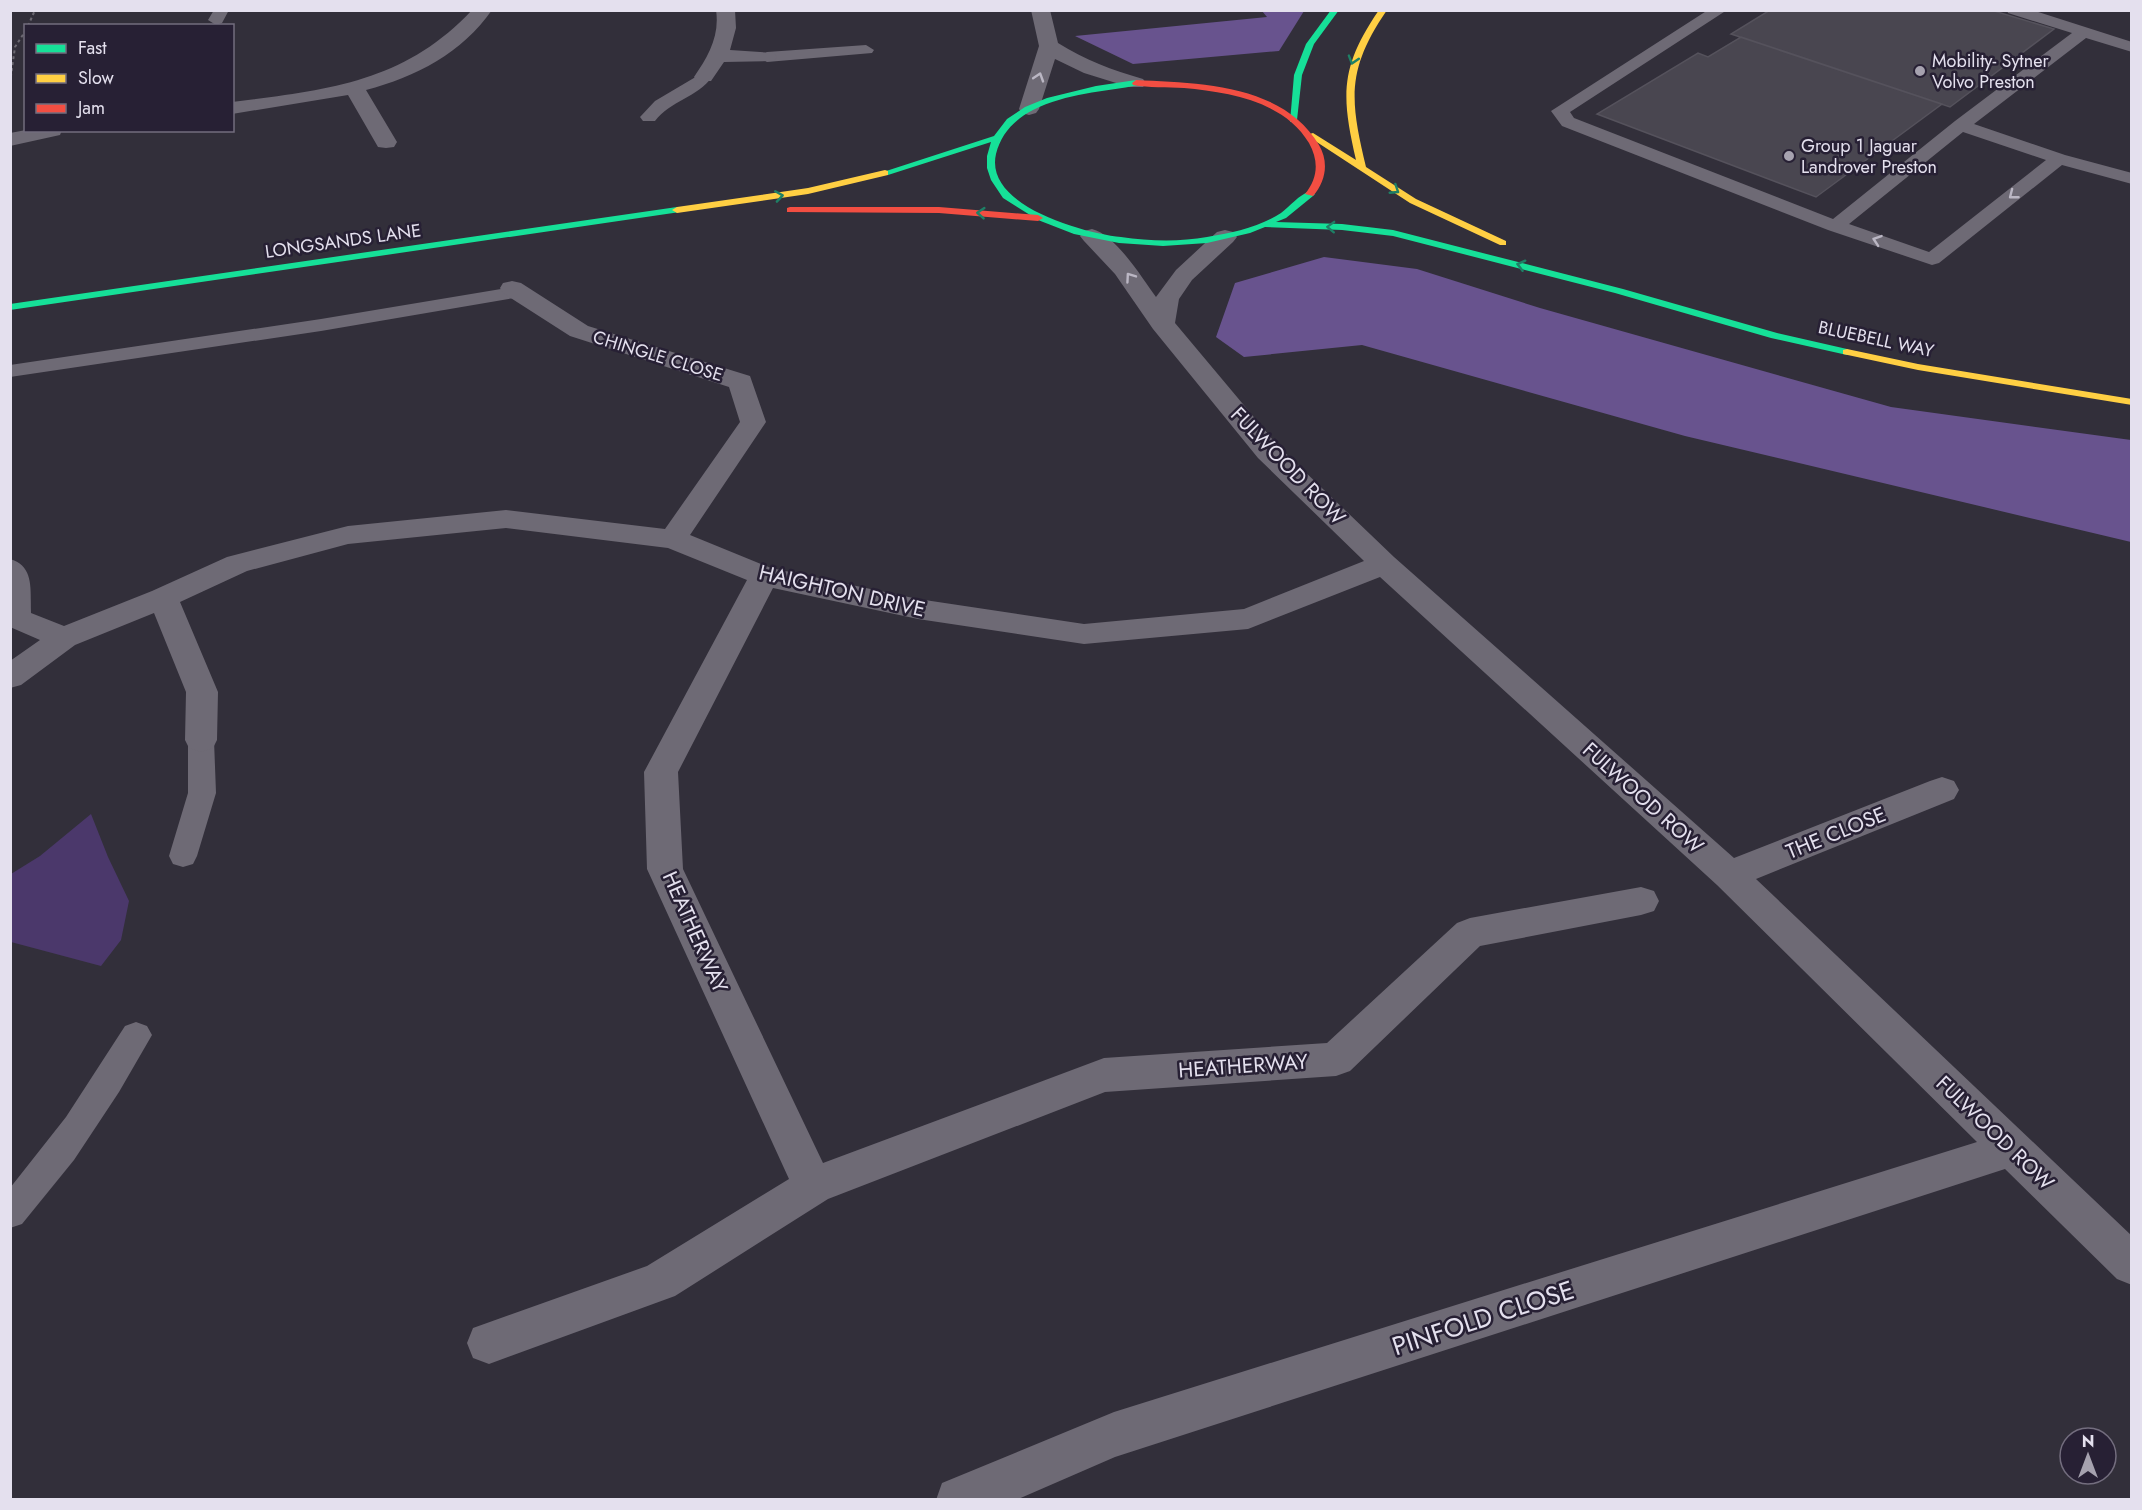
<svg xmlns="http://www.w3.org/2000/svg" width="2142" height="1510" font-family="Jost,sans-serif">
  <rect width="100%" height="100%" fill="#322f3a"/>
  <path fill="#4b386b" d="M 91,814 L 108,857 L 129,901 L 121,940 L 101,966 L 11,942 L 11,874 L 40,856 Z"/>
  <path fill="#68538e" d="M 1262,11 L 1304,11 L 1279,51 L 1133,64 L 1075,36 L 1267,17 Z
    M 1324,257 L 1417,269 L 1540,308 L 1891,407 L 2131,440 L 2131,542 L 1685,436 L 1362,345 L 1244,357 L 1216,337 L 1235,283 Z"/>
  <path fill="#494650" stroke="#55525c" stroke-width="1.5" d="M 1770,10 L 1991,10 L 2054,29 L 1950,107 L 1731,34 Z
    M 1741,37 L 1942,104 L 1816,197 L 1597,114 L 1698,53 L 1708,57 Z"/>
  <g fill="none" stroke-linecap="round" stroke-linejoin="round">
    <path stroke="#6c6972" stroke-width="2" stroke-dasharray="3 3" stroke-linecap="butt" d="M 28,26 L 35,10
      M 10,83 L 15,47 L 26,30"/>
    <path fill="#6e6a75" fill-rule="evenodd" d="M 214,10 L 229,10 L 222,23 L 216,25 L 208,20 Z
      M 1708,10 L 1727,10 L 1570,112 L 1574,118 L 1833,219 L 1955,121 L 2072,33 L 2008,13 L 2007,10 L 2032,10 L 2132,42 L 2132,52 L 2086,38 L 1974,124 L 2065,155 L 2132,173 L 2132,184 L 2062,165 L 1939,263 L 1932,265 L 1828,230 L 1562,126 L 1551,111 ZM 1963,132 L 2046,160 L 1929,252 L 1849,224 Z
      M 866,45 L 874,50 L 872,53 L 767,62 L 759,57 L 767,52 Z
      M 704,72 L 712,77 C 698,97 670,101 655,121 L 643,121 L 640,117 L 655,101 Z
      M 519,286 L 526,288 L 529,292 L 526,296 L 321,331 L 10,377 L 10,365 L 321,319 Z
      M 201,730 L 210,733 L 214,740 L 216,793 L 197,856 L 193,864 L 183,867 L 173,864 L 169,856 L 188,793 L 188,740 L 192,733 Z
      M 136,1022 L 147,1026 L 152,1035 L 119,1092 L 74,1160 L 22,1224 L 10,1228 L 10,1188 L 66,1117 L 125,1026 Z"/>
    <path fill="#6e6a75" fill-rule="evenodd" d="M 472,10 L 492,10 C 462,53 416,77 366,90 L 397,142 L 394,147 L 386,148 L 378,147 L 348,95 L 232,114 L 232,102 C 326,90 404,83 472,10 Z
      M 716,10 L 735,10 L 736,28 L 730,50 L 774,53 L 777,57 L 774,61 L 724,62 L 711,81 L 697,81 L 694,77 C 708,57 720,36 716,10 Z
      M 1031,10 L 1050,10 L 1058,43 C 1085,60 1112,70 1143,79 L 1146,83 L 1143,87 L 1129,87 L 1084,73 L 1055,59 L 1039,109 L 1036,113 L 1029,115 L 1022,113 L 1019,109 L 1039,46 Z
      M 26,130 L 62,130 L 60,135 L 10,146 L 10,133 Z
      M 1092,229 C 1116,235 1142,278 1156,297 L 1176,270 L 1217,232 L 1225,230 L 1233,232 L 1237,237 L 1233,242 L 1192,280 L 1179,299 L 1175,323 L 1278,446 L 1394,557 L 1734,858 L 1930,781 L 1942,777 L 1954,781 L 1959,790 L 1954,799 L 1756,879 L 2132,1236 L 2132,1285 L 2117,1279 L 2005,1169 L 1115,1457 L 1016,1500 L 936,1500 L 942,1483 L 1114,1412 L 1977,1142 L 1717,885 L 1380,577 L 1248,629 L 1084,644 L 918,619 L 773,588 L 678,772 L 683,869 L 823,1163 L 1104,1058 L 1327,1043 L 1457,923 L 1470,918 L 1641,887 L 1654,891 L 1659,901 L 1654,911 L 1641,915 L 1480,946 L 1350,1071 L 1336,1076 L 1105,1092 L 828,1199 L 675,1296 L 489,1364 L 473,1358 L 467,1343 L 473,1328 L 647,1266 L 789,1179 L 647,869 L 644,772 L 747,580 L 668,548 L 506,528 L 348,544 L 247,571 L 180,602 L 218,692 L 217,740 L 213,748 L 201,752 L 189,748 L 185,740 L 186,692 L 154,613 L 75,645 L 21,685 L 10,688 L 10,661 L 40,640 L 10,627 L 10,559 C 35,566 30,591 31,613 L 64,626 L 152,591 L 227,557 L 348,526 L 506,510 L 665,529 L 740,422 L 729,387 L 570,336 L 503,293 L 500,288 L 503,283 L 512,281 L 521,283 L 588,326 L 750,376 L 766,422 L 690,535 L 771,568 L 918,599 L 1084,624 L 1244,609 L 1364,561 L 1258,458 L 1153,329 L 1115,274 L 1084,241 L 1080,236 L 1084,231 Z"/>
    <path fill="#16e098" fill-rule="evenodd" d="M 1331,10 L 1339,10 L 1314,44 L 1302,75 L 1297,120 L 1290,122 L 1294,75 L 1306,44 Z
      M 1136,80 L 1140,83 L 1139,85 C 1103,92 1067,93 1033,110 C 1014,120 1001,134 996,154 C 984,206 1084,233 1121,237 C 1149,241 1179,242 1207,237 C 1232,233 1260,227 1281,213 C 1290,206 1299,195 1310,191 L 1315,194 L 1313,196 L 1286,218 L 1276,222 L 1342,224 L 1393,230 L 1623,289 L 1777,333 L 1847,349 L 1852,352 L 1847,355 L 1771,338 L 1615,293 L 1393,236 L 1342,230 L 1265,227 L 1250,233 L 1207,243 L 1163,246 L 1119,243 L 1074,234 L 1038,220 L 1003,198 L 991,180 L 987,168 L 987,156 L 991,142 L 888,175 L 880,173 L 994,136 L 1007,119 L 1025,107 L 1047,98 L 1096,86 Z
      M 677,207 L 680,208 L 680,212 L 10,310 L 10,304 Z"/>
    <path fill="#ffcf43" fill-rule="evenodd" d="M 1379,10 L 1387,10 C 1346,70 1350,100 1366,167 L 1416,199 L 1506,241 L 1506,245 L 1500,245 L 1410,203 L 1306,135 L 1313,133 L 1356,160 C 1341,95 1340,67 1379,10 Z
      M 885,170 L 888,171 L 888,175 L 808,194 L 677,213 L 672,210 L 677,207 L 808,188 Z
      M 1847,349 L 1918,364 L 2132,399 L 2132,405 L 1918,370 L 1843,354 L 1843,350 Z"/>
    <path fill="#f24e42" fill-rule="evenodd" d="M 1136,80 C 1199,83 1283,84 1319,145 C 1329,162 1326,181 1313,196 L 1305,194 C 1318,178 1319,161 1309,143 C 1284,101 1228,92 1184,88 C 1167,87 1149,88 1133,85 L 1132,83 Z
      M 790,207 L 939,207 L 1038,215 L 1043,218 L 1038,221 L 939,213 L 787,212 L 787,208 Z"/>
  </g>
  <defs><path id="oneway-chevron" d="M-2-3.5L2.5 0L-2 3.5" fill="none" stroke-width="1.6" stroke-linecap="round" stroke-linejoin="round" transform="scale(1.5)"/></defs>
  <g stroke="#1e8066">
    <use href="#oneway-chevron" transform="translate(1353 60) rotate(107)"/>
    <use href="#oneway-chevron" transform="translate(1395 190) rotate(33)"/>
    <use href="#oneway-chevron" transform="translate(779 196) rotate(-9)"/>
    <use href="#oneway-chevron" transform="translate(981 213) rotate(-176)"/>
    <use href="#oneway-chevron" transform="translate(1331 227) rotate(-178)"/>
    <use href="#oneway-chevron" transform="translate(1521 265) rotate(-165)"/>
  </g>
  <g stroke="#bbb7c4">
    <use href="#oneway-chevron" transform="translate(1039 77) rotate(-72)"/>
    <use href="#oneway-chevron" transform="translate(2013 195) rotate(142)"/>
    <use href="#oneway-chevron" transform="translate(1877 240) rotate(-161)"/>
    <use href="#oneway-chevron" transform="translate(1130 277) rotate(-125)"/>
  </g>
  <g fill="#a6a2af" stroke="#272034" stroke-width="2">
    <circle cx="1920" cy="71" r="6"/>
    <circle cx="1789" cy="156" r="6"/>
  </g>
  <g text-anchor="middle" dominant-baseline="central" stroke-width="5" stroke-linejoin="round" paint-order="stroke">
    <g font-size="18" fill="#e4e0ee" stroke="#272034" text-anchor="start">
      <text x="1932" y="61">Mobility- Sytner<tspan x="1932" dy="21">Volvo Preston</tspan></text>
      <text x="1801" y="146">Group 1 Jaguar<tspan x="1801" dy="21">Landrover Preston</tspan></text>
    </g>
    <g font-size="18" fill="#e4e0ee" stroke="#272034">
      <text transform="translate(343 241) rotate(-8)">LONGSANDS LANE</text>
      <text transform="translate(1876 339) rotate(12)">BLUEBELL WAY</text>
      <text transform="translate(658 356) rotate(17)">CHINGLE CLOSE</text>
    </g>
    <g font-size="21" fill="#e4e0ee" stroke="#272034">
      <text transform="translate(1288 466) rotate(46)">FULWOOD ROW</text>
      <text transform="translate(842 591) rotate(13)">HAIGHTON DRIVE</text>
      <text transform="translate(1643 798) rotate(42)">FULWOOD ROW</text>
      <text transform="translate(1836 833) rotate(-22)">THE CLOSE</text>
      <text transform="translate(695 932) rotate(66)">HEATHERWAY</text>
      <text transform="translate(1243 1066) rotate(-4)">HEATHERWAY</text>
      <text transform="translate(1995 1133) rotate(44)">FULWOOD ROW</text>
    </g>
    <g font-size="26" fill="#e4e0ee" stroke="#272034">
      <text transform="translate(1483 1318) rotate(-18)">PINFOLD CLOSE</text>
    </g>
  </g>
  <rect width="2142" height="1510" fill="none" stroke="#e4e0ee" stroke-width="24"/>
  <rect x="24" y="24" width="210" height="108" fill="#272034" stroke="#736d7e" stroke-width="1.5"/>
  <rect x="36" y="44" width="30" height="9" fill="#16e098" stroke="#736d7e" stroke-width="1.5"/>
  <text x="78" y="54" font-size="18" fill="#e4e0ee">Fast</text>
  <rect x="36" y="74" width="30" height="9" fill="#ffcf43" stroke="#736d7e" stroke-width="1.5"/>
  <text x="78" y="84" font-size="18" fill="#e4e0ee">Slow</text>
  <rect x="36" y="104" width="30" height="9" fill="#f24e42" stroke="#736d7e" stroke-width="1.5"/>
  <text x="78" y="114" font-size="18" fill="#e4e0ee">Jam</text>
  <g transform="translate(2088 1456)"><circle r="28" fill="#272034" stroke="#736d7e" stroke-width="1.5"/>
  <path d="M0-4.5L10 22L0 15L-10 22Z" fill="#a6a2af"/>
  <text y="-9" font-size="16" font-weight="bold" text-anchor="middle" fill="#e4e0ee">N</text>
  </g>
</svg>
